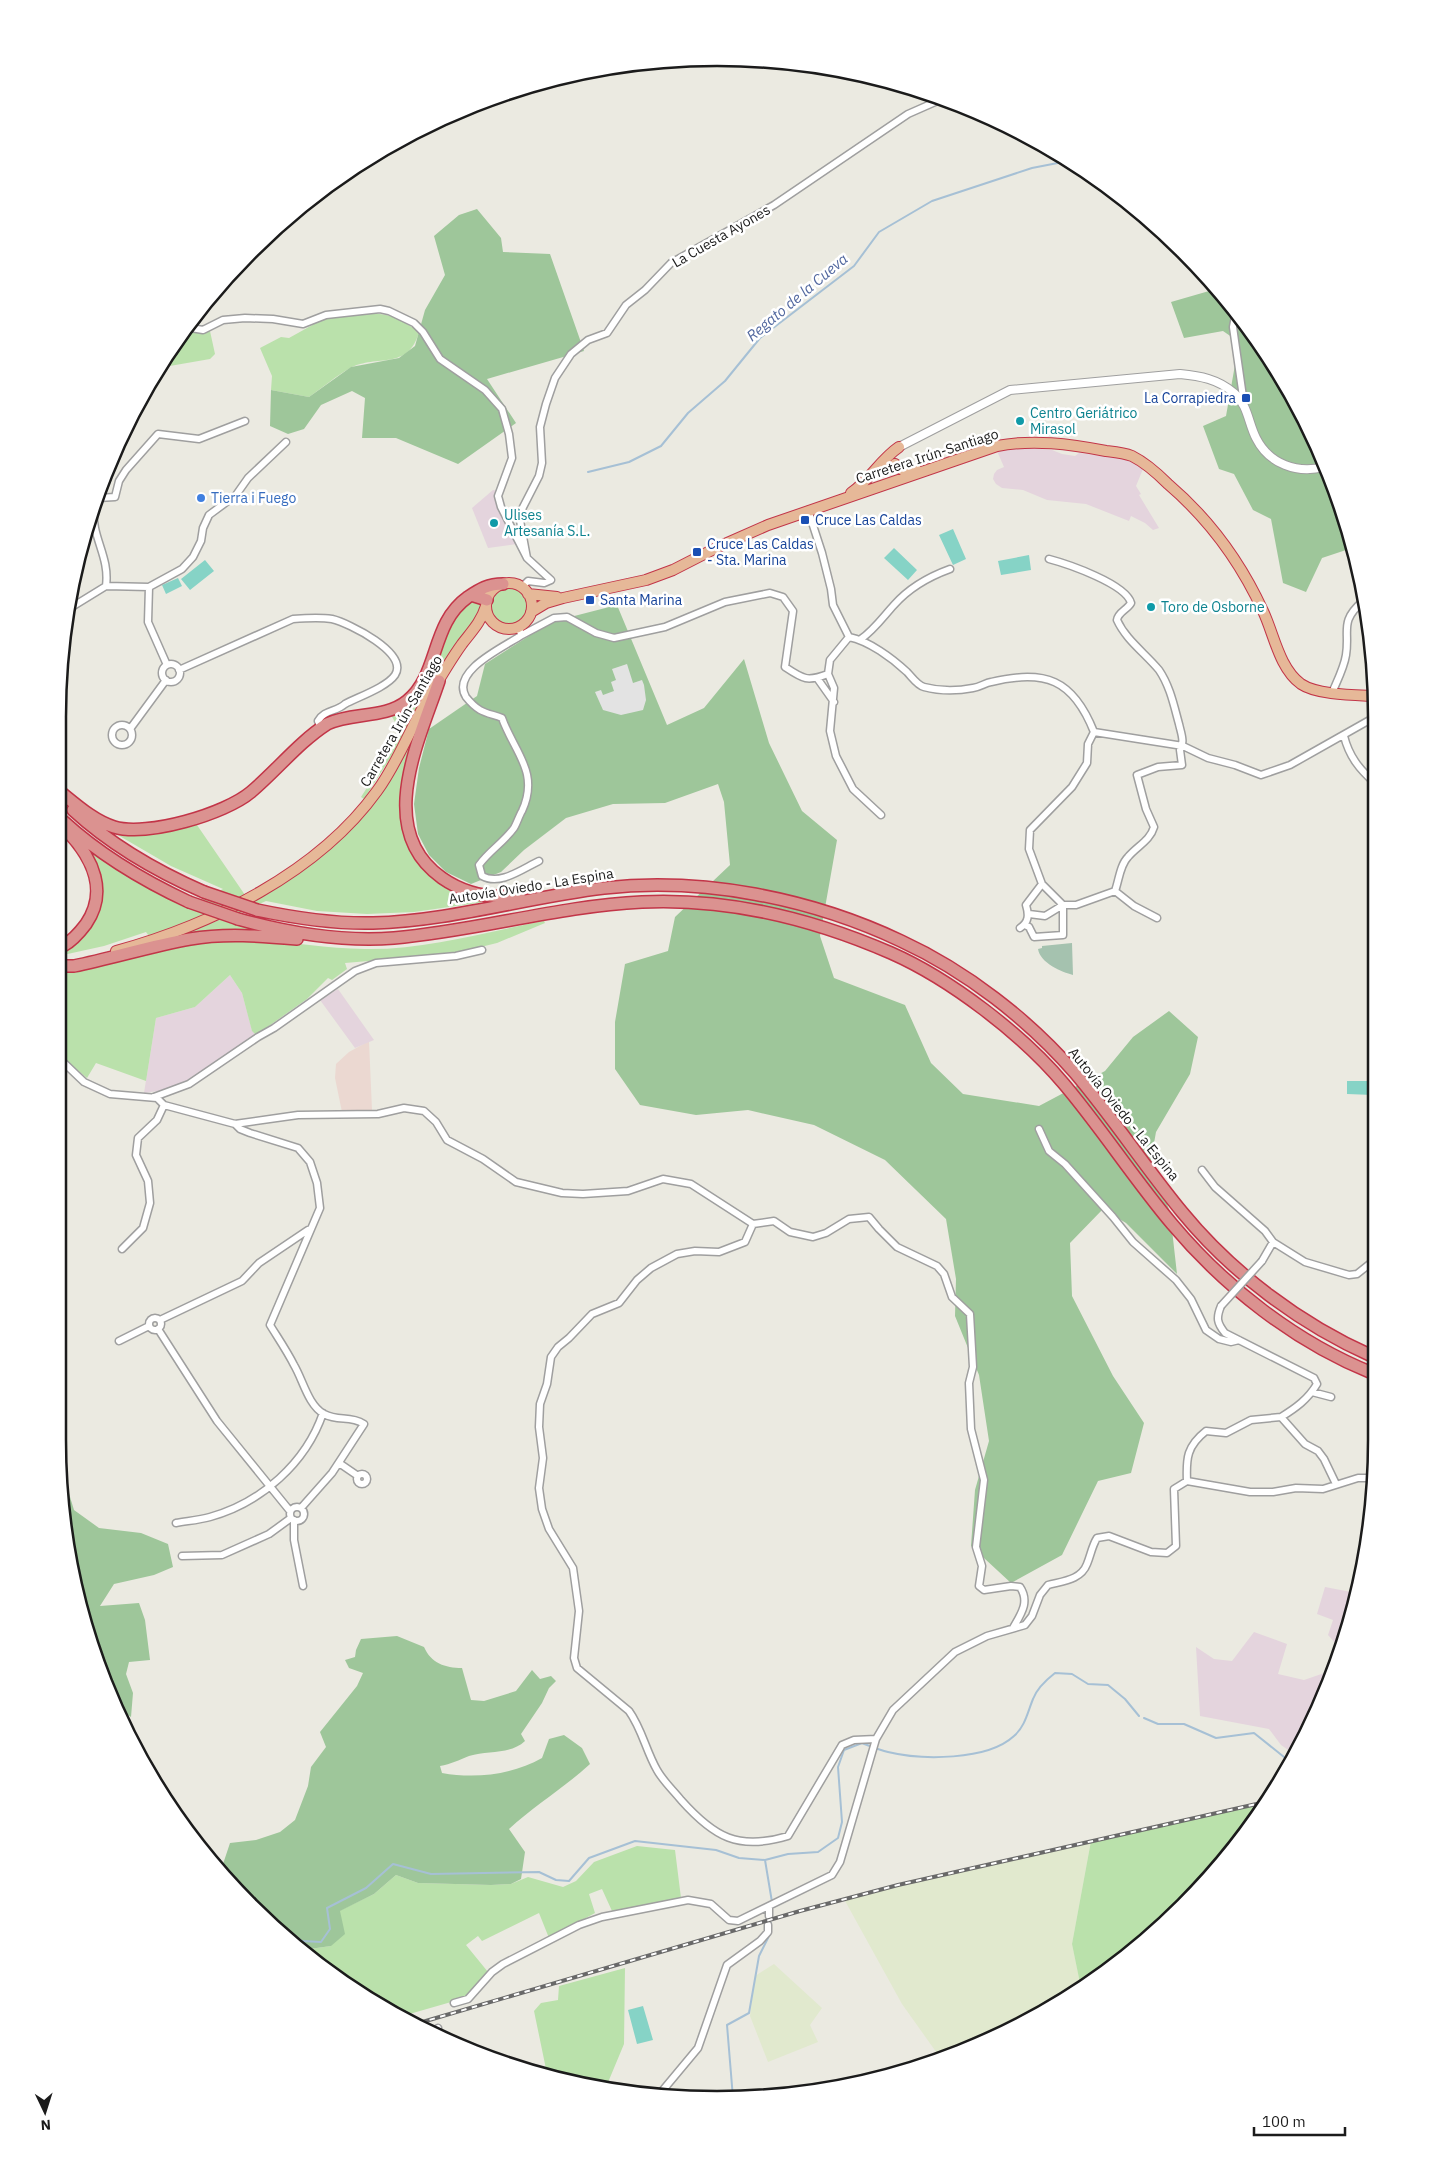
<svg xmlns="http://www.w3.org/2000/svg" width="1434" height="2157" font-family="'IBM Plex Sans',sans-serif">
  <rect width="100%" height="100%" fill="#ebeae1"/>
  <path fill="#ebd8d1" d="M 369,1041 L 372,1110 L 342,1112 L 335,1078 L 336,1064 L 349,1052 Z"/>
  <path fill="#e4d4dd" d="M 1029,448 L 1052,450 L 1062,454 L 1075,456 L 1079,453 L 1113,457 L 1128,460 L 1143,469 L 1136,486 L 1141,494 L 1139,495 L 1159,528 L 1153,530 L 1145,523 L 1131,516 L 1129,521 L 1086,504 L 1047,500 L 1023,490 L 1002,488 L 996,484 L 993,479 L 994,474 L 997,470 L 1004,467 L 997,451 Z
    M 493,490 L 498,491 L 517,544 L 488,548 L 472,508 Z
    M 230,975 L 242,993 L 252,1030 L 256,1035 L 187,1083 L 165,1090 L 144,1093 L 156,1018 L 195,1007 Z
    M 338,989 L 374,1040 L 355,1048 L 320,1000 Z
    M 1325,1587 L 1351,1592 L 1355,1596 L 1342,1652 L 1309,1731 L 1294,1754 L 1281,1745 L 1269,1729 L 1200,1716 L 1196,1647 L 1214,1659 L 1232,1661 L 1254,1632 L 1287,1644 L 1278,1674 L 1304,1680 L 1333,1670 L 1339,1647 L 1328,1635 L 1333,1620 L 1317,1614 Z"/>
  <path fill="#e1e9ce" d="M 1091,1841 L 1072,1944 L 1081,1988 L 1047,2011 L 939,2056 L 902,2004 L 844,1899 Z
    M 774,1964 L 822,2008 L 810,2025 L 818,2042 L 768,2062 L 750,2016 L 755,1976 Z"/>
  <path fill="#bae1ab" d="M 366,313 C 389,313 401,319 419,332 C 408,371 377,354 350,368 C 336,376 322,388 309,397 L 271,390 L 272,376 L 260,348 L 281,337 L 289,338 L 325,318 Z
    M 189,330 L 201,333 L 210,331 L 215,354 L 210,359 L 164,367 Z
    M491 606a18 18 0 1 1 36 0a18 18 0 1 1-36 0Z
    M 472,599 L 482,603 L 478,618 L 435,676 L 393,754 L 364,799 L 361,797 L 388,755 L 399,729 L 391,715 L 401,711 L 453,619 Z
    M 416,733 L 404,790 L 422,862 L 491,901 L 414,912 L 367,914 L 317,911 L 266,901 L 225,920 L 263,931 L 178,936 L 219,920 L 256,899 L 335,844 L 360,819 L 379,796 L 395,771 Z
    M 191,825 L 197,825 L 245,895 L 194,919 L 149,936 L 146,932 L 104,946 L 63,955 L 63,949 L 70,946 L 101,883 L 97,865 L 90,850 L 150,889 L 188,907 L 223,889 L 171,866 L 111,831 L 146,835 Z
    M 544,921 L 545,923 L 497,943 L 452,954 L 345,963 L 347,969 L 332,980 L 328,978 L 307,999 L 256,1035 L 252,1031 L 242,993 L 230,975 L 195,1007 L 156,1018 L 146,1081 L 96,1063 L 87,1078 L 63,1058 L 63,973 C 117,965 169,946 223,941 C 271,937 317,949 365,949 C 425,950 485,932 544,921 Z
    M 1261,1803 L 1213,1875 L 1119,1963 L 1081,1988 L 1072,1944 L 1091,1841 Z
    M 637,1846 L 675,1850 L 681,1898 L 612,1911 L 602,1889 L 589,1894 L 595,1913 L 549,1938 L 539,1913 L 482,1941 L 478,1936 L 466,1945 L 488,1972 L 465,1998 L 406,2015 L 315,1963 L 302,1950 L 331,1946 L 339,1911 L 374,1894 L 396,1875 L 418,1883 L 491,1885 L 511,1884 L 528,1877 L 563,1887 L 576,1881 L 594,1862 Z
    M 625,1968 L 624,2044 L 609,2080 L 609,2087 L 552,2078 L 546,2069 L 534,2011 L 541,2003 L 558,2000 L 559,1986 Z"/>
  <path fill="#9ec69a" d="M 477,209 L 501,238 L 503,252 L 550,254 L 584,351 L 487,379 L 516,423 L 458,464 L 396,438 L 362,438 L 365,398 L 352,391 L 321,405 L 304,429 L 288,434 L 270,426 L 271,390 L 309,397 L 351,367 L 399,358 L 415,346 L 425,310 L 445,275 L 434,236 L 459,215 Z
    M 1216,289 L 1240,316 L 1309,426 L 1353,544 L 1352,548 L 1322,558 L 1306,592 L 1283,583 L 1271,519 L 1253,510 L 1234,474 L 1219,469 L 1203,426 L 1226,416 L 1239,342 L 1223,331 L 1184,338 L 1171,302 Z
    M 617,605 L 667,725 L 704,708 L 744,659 L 769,743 L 802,811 L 837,840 L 820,936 L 834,978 L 905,1005 L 931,1063 L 963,1094 L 1039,1106 L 1105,1071 L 1133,1037 L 1169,1011 L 1198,1037 L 1190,1074 L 1156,1132 L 1151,1160 L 1170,1212 L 1177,1274 L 1126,1223 L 1103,1209 L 1070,1243 L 1072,1296 L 1113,1376 L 1144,1423 L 1131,1473 L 1098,1481 L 1062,1555 L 1011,1583 L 971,1546 L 975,1490 L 989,1441 L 979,1375 L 955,1316 L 956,1279 L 946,1219 L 885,1160 L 814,1125 L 748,1110 L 696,1115 L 640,1105 L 615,1069 L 615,1022 L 625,964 L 668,951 L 675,917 L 730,865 L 724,802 L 718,784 L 665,803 L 613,804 L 566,818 L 524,850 L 501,872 L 471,884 L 446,872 L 429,855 L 418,834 L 414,804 L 419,768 L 429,729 L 477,696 L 485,664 L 551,622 Z
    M 63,1474 L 74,1510 L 99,1528 L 141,1533 L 168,1544 L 173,1567 L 154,1575 L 114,1584 L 100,1606 L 139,1603 L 145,1620 L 150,1660 L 129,1662 L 126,1674 L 133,1693 L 131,1717 L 121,1710 L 92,1652 L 63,1526 Z
    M 397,1636 L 424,1647 C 431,1663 445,1668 462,1668 L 471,1700 L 484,1701 L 516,1691 L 532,1670 L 540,1679 L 551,1676 L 556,1681 L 549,1688 L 542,1703 L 521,1734 L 525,1741 C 510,1755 488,1750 469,1756 C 459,1760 451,1764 440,1766 L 442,1773 C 475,1779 512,1775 542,1758 L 549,1739 L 564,1735 L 582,1748 L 590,1764 C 564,1788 535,1805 509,1829 L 525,1852 L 521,1879 L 511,1884 L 491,1885 L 418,1883 L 396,1875 L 374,1894 L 340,1911 L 345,1934 L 331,1946 L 302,1950 L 220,1873 L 230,1843 L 256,1840 L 280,1832 L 295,1820 L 308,1786 L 311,1767 L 326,1747 L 320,1732 L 357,1686 L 363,1673 L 349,1668 L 345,1660 L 355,1657 L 356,1650 L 361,1639 Z"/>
  <path fill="#a5c2af" d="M 1072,943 L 1073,975 C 1062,972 1040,963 1038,949 L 1042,948 L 1042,946 Z"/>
  <path fill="#86d3c6" d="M 953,529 L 966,559 L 953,565 L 939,535 Z
    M 894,548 L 917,570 L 908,580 L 884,558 Z
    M 1029,555 L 1031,570 L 1001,575 L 998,561 Z
    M 205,560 L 214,571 L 190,590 L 181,579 Z
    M 178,578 L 182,586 L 166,594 L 162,585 Z
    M 1347,1081 L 1373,1081 L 1373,1095 L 1347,1094 Z
    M 643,2006 L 653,2040 L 637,2044 L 628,2010 Z"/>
  <path fill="#e3e3e3" d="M 627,664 L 633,683 L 642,680 L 644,685 L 646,700 L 643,710 L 621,715 L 603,710 L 595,692 L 601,690 L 603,695 L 614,691 L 611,682 L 616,680 L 612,669 Z"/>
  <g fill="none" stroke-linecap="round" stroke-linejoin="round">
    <path stroke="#a6c0d5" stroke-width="2" d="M 588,472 L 629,462 L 661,446 L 688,413 L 725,381 L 760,338 L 854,266 L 879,232 L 932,201 L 1032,168 L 1068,161
      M 1144,1718 L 1158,1724 L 1184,1724 L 1216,1738 L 1254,1733 L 1289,1761
      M 765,1860 L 772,1902
      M 282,1932 L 288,1931 L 302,1941 L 321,1942 L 330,1929 L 327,1908 L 366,1888 L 393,1864 L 431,1874 L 539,1872 L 556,1880 L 569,1881 L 589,1858 L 635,1841 L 716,1850 L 739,1858 L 765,1860 L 788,1854 L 818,1852 L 838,1838 L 842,1822 L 838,1767 L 844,1750 L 862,1743 C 870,1746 879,1750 888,1752 C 921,1760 987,1761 1014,1736 C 1025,1727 1028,1711 1033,1699 C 1037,1688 1046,1680 1055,1673 L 1072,1674 L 1088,1684 L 1108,1685 L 1125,1699 L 1139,1716
      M 733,2098 L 727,2025 L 749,2013 L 759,1956 L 771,1932 L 771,1923"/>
    <g stroke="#9f9f9f" stroke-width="9">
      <path id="minor" d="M 1236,311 L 1233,327 L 1244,404
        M 191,328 L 203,330 L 223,320 L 245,318 L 273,319 L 303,324 L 326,315 L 380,309 L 389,311 L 414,323 L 423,332 L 440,359 L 485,390 L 502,409 L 509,434 L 512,458 L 498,496 L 501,507 L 527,558 L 551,580 L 544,583 L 528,581 L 522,587
        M 98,498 L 115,497 L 119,481 L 126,470 L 158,434 L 199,439 L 245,421
        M 94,509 C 91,537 110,556 106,586
        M 527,558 L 519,515 L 539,476 L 542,463 L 540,427 L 546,404 L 555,378 L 571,354 L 588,340 L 607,333 L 626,305 L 645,290 L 671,263 L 774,205 L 908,114 L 942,99
        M 1049,559 C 1068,564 1126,584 1131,603 C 1127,610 1118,612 1117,620 C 1126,640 1145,653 1159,670 C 1170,686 1174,706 1179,724 C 1181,733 1185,742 1180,750 L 1182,765 L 1158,767 L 1137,775 L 1146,809 L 1154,827 C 1150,841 1137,846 1128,857 C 1120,865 1119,880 1115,891
        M 149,587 L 148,622 L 167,665
        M 67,610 L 106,586 L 149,587 L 182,569 L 193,557 L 201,541 L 203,528 L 209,515 L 236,495 L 248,478 L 286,442
        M 518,628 L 522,635 L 554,618 L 567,617 L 596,633 L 614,638 L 665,627 L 725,602 L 770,593 L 783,597 L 793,611 L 785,667 C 803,679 807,682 828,674 L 830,660 L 849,637 L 833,605 L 831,589 L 822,553 L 808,510
        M 522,635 C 504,647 450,671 466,697 C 470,702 475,707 480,710 C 487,714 495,715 502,718 C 514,752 540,772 522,811 C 519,816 517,823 514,828 C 504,842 489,851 479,865 L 482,876 C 500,886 522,869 539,861
        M 849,637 C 869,641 892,658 907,672 C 912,677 917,685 924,687 C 939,691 958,691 973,688 C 980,687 985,683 991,682 C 1045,669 1073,679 1094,732 L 1183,746 L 1208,758 L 1235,765 L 1261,775 L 1290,765 L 1375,717
        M 861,639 C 874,630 883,617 894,605 C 909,588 928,577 950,569
        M162 673a9 9 0 1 1 18 0a9 9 0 1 1-18 0Z
        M 179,670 L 293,619 C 306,618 319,617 332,619 C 349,623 409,653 395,675 C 387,687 358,697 345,704 C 336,712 324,710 318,721 L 321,728
        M 828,674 L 834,688 L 830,731 L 836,756 L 853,789 L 881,815
        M 817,678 L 834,702
        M 1332,693 C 1337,681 1344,668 1346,655 C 1350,630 1339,622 1363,601
        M 1372,696 L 1375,707
        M112 735a10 10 0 1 1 20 0a10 10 0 1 1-20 0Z
        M 130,729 L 166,680
        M 1344,736 C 1349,756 1359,769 1375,783
        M 1042,884 L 1063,905 L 1076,905 L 1115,891 L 1134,906 L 1157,918
        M 1025,925 L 1029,927 L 1034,937 L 1063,935 L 1063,905 L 1045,916 L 1029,914
        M 1020,928 C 1029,922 1029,915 1026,905 L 1042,884 L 1029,849 L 1030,830 L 1072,787 L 1087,763 L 1088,744 L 1094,732
        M 63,1062 L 84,1082 L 110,1094 L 157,1098 L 164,1105 L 157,1120 L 138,1138 L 136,1155 L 148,1181 L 150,1203 L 143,1228 L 122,1249
        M 154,1097 L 189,1084 L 258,1037 L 274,1028 L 355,971 L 376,963 L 456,956 L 482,950
        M 164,1105 L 235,1124 L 298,1115 L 378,1114 L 404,1108 L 424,1111 L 436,1122 L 447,1140 L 483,1159 L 516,1182 L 562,1193 L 583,1194 L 628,1191 L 663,1179 L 691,1184 L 753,1224 L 774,1221 L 790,1232 L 813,1237 L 826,1233 L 849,1219 L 869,1217 L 879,1229 L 897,1247 L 937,1266 L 944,1274 L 952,1297 L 970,1314 L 973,1367 L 969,1383 L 971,1429 L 984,1480 L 976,1547 L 982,1566 L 979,1586 L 984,1590 L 1011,1586 L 1020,1587 C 1030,1602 1021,1614 1013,1628
        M 235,1124 L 240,1129 L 250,1133 L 298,1148 L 310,1162 L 317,1183 L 320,1208 L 270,1325 C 278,1338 287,1351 294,1365 C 303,1380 308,1405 324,1414 C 339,1422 349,1415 364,1424 L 332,1473 L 301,1508
        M 1039,1129 L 1049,1151 L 1065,1164 L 1113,1217 L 1133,1242 L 1176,1280 L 1191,1299 L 1206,1330 L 1219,1339 L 1231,1342 L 1239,1340
        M 1202,1170 L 1215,1187 L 1265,1231 L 1273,1242 L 1305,1262 L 1349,1275 L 1357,1274 L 1372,1262
        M 753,1224 L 745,1242 L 719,1252 L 695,1251 L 677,1254 L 651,1268 L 637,1280 L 619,1303 L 592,1314 L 569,1338 L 558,1347 L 551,1357 L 547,1384 L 540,1404 L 539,1427 L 543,1458 L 539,1488 L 542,1509 L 549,1529 L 573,1568 L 579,1611 L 574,1658 L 577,1668 L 629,1711 C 642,1729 646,1751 657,1770 C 663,1781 673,1790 681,1800 C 714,1837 738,1851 788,1836 L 842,1745 L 854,1740 L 876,1739
        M 1262,1261 L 1273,1242
        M 1221,1306 C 1216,1318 1217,1323 1225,1333 L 1314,1378 L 1317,1384 C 1308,1399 1296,1408 1281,1417 L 1305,1444 L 1318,1451 L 1324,1459 L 1336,1484
        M149 1324a6 6 0 1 1 12 0a6 6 0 1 1-12 0Z
        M 160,1320 L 242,1281 L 259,1263 L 308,1230
        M 158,1329 L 217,1421 L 290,1511
        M 119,1341 L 149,1326
        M 1312,1392 L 1331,1397
        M 339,1463 L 358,1476
        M357 1479a5 5 0 1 1 10 0a5 5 0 1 1-10 0Z
        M 1187,1481 C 1186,1458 1187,1446 1206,1431 L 1226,1433 L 1251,1420 L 1281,1417
        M290 1514a7 7 0 1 1 14 0a7 7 0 1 1-14 0Z
        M 294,1520 L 294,1540 L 303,1586
        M 176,1523 C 187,1521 199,1520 210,1517 C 261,1503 306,1463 323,1413
        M 182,1556 L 222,1555 L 269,1534 L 291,1518
        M 769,1916 L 769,1906
        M 454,2003 L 468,1999 L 492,1972 L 503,1964 L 579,1925 L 602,1917 L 688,1900 L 711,1904 L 729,1920 L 738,1921 L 832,1875 L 840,1862 L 876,1739 L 893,1710 L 955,1652 L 987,1636 L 1025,1625 L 1032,1616 L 1040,1595 L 1048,1585 C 1063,1581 1081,1580 1087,1564 C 1091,1554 1092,1546 1097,1538 L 1109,1536 L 1151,1552 L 1167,1553 L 1176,1546 L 1174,1489 L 1187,1481 L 1250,1492 L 1273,1492 L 1296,1488 L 1323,1489 L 1358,1478 L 1371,1478
        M 433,2031 L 438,2028
        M 658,2096 L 698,2048 L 727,1965 L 760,1941 L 768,1932 L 768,1925"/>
    </g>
    <g stroke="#9f9f9f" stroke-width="10">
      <path id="tertiary" d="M 899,447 L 1010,390 L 1180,374 C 1200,376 1218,379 1234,393 C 1248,405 1248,422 1256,438 C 1269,464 1297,474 1324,467"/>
    </g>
    <g stroke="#c23548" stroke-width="12">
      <path id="trunk" d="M 895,464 L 904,471 L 916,469
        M 851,493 C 870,480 880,460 899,447
        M486 606a23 23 0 1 1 46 0a23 23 0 1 1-46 0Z
        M 528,594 L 557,597
        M 531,612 L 546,603 L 563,598 L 646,580 L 673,570 L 718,547 L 768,525 L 997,446 C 1033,439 1070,444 1106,451 C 1114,452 1124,453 1132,456 C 1146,463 1157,473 1168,484 C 1209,519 1240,561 1263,611 C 1274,634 1279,668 1301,684 C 1317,695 1355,695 1375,696
        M 116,951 C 211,925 318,873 377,791 C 397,764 409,731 426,702 C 437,683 449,662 462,644 C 472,631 481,622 486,606"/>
    </g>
    <g stroke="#c23548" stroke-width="14">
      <path id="motorway" d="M 471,595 L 487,600
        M 439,681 C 419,741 374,830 442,878 C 465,894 492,899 519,895
        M 63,794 C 79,807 95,821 114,827 C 147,837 225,814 251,792 C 277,770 299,742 327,724 C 352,712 385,719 407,701 C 440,674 430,624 468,597 C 480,589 488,584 503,584
        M 73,810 C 112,846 156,871 204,892
        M 63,821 C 100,855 144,881 189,902
        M 257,910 C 295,918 333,924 373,923 C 451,921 527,897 604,888 C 703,877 810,898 901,941 C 966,971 1028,1019 1075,1073 C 1113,1118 1145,1167 1182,1212 C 1232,1273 1300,1324 1372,1356
        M 238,919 C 288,933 341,942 394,938 C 477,931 558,906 642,902 C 728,898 813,919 891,953 C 950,979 1022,1034 1064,1084 C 1102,1129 1134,1179 1172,1224 C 1225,1287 1295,1342 1372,1373
        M 63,946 C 72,941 80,932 86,924 C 108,892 93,859 69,833
        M 63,966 L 74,966 C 113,958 151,946 190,939 C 225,933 261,936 297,939"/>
    </g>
    <use href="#minor" stroke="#fff" stroke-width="6"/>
    <use href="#tertiary" stroke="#fff" stroke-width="8"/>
    <use href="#trunk" stroke="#e6b898" stroke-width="10"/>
    <use href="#motorway" stroke="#db9290" stroke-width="11"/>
    <g stroke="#696969" stroke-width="4">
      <path id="rail" d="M 419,2023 L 800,1911 L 898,1885 L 1261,1803"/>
    </g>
    <use href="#rail" stroke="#fff" stroke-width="2" stroke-dasharray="5.5" stroke-linecap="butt"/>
    <g stroke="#9f9f9f" stroke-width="9" stroke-linecap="butt">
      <path id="minor-bridge" d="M 1221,1306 L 1262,1261"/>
    </g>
    <g stroke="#c23548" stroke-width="14" stroke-linecap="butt">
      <path id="motorway-bridge" d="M 204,892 L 257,910
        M 189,902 L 238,919"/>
    </g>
    <use href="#minor-bridge" stroke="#fff" stroke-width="6"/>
    <use href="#motorway-bridge" stroke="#db9290" stroke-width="11"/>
  </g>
  <g fill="#1a4fb4" stroke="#fff" stroke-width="2">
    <rect x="1241" y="393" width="10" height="10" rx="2.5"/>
    <rect x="800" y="515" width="10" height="10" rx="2.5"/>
    <rect x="692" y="547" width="10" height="10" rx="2.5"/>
    <rect x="585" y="595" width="10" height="10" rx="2.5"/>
  </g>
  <g fill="#0f9aa8" stroke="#fff" stroke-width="2">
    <circle cx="1020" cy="421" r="5"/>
    <circle cx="494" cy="523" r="5"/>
    <circle cx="1151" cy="607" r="5"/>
  </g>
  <circle fill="#3f7fe0" stroke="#fff" stroke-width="2" cx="201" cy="498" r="5"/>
  <g text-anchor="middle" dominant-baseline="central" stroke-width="5" stroke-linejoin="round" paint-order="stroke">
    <g font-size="14" fill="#1b1b1b" stroke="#fff">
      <text transform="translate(721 236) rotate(-30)">La Cuesta Ayones</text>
      <text transform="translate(927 456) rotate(-18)">Carretera Irún-Santiago</text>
      <text transform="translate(401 721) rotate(-60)">Carretera Irún-Santiago</text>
      <text transform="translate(531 886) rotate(-9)">Autovía Oviedo - La Espina</text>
      <text transform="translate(1124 1114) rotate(51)">Autovía Oviedo - La Espina</text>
    </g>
    <g font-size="14" fill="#164399" stroke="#fff" text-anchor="start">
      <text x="1236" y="398" text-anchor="end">La Corrapiedra</text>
      <text x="815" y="520">Cruce Las Caldas</text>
      <text x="707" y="544">Cruce Las Caldas<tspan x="707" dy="16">- Sta. Marina</tspan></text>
      <text x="600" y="600">Santa Marina</text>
    </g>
    <g font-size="14" fill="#0d838f" stroke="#fff" text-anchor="start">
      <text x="1030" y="413">Centro Geriátrico<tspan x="1030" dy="16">Mirasol</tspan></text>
      <text x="504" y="515">Ulises<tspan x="504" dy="16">Artesanía S.L.</tspan></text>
      <text x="1161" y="607">Toro de Osborne</text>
    </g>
    <g font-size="14" fill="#366cbe" stroke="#fff" text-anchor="start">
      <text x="211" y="498">Tierra i Fuego</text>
    </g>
    <g font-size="15" font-style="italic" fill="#52689f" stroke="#fff">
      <text transform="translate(797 297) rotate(-40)">Regato de la Cueva</text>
    </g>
  </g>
  <path d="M0 0H1434V2157H0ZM717 66H717A651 651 0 0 1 1368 717V1440A651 651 0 0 1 717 2091H717A651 651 0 0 1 66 1440V717A651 651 0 0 1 717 66Z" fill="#fff" fill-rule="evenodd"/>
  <path fill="none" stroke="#1b1b1b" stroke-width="2.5" d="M717 66H717A651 651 0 0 1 1368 717V1440A651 651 0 0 1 717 2091H717A651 651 0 0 1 66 1440V717A651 651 0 0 1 717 66Z"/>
  <g transform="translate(45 2112) rotate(176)" stroke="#ffffff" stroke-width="4" paint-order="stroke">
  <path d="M0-4L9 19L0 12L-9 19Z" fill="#1b1b1b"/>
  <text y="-8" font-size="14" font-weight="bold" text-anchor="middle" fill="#1b1b1b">N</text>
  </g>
  <path d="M1254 2127v8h91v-8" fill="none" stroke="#1b1b1b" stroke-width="2.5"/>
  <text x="1262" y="2127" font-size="15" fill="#1b1b1b" stroke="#ffffff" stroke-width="4" paint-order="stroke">100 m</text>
</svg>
